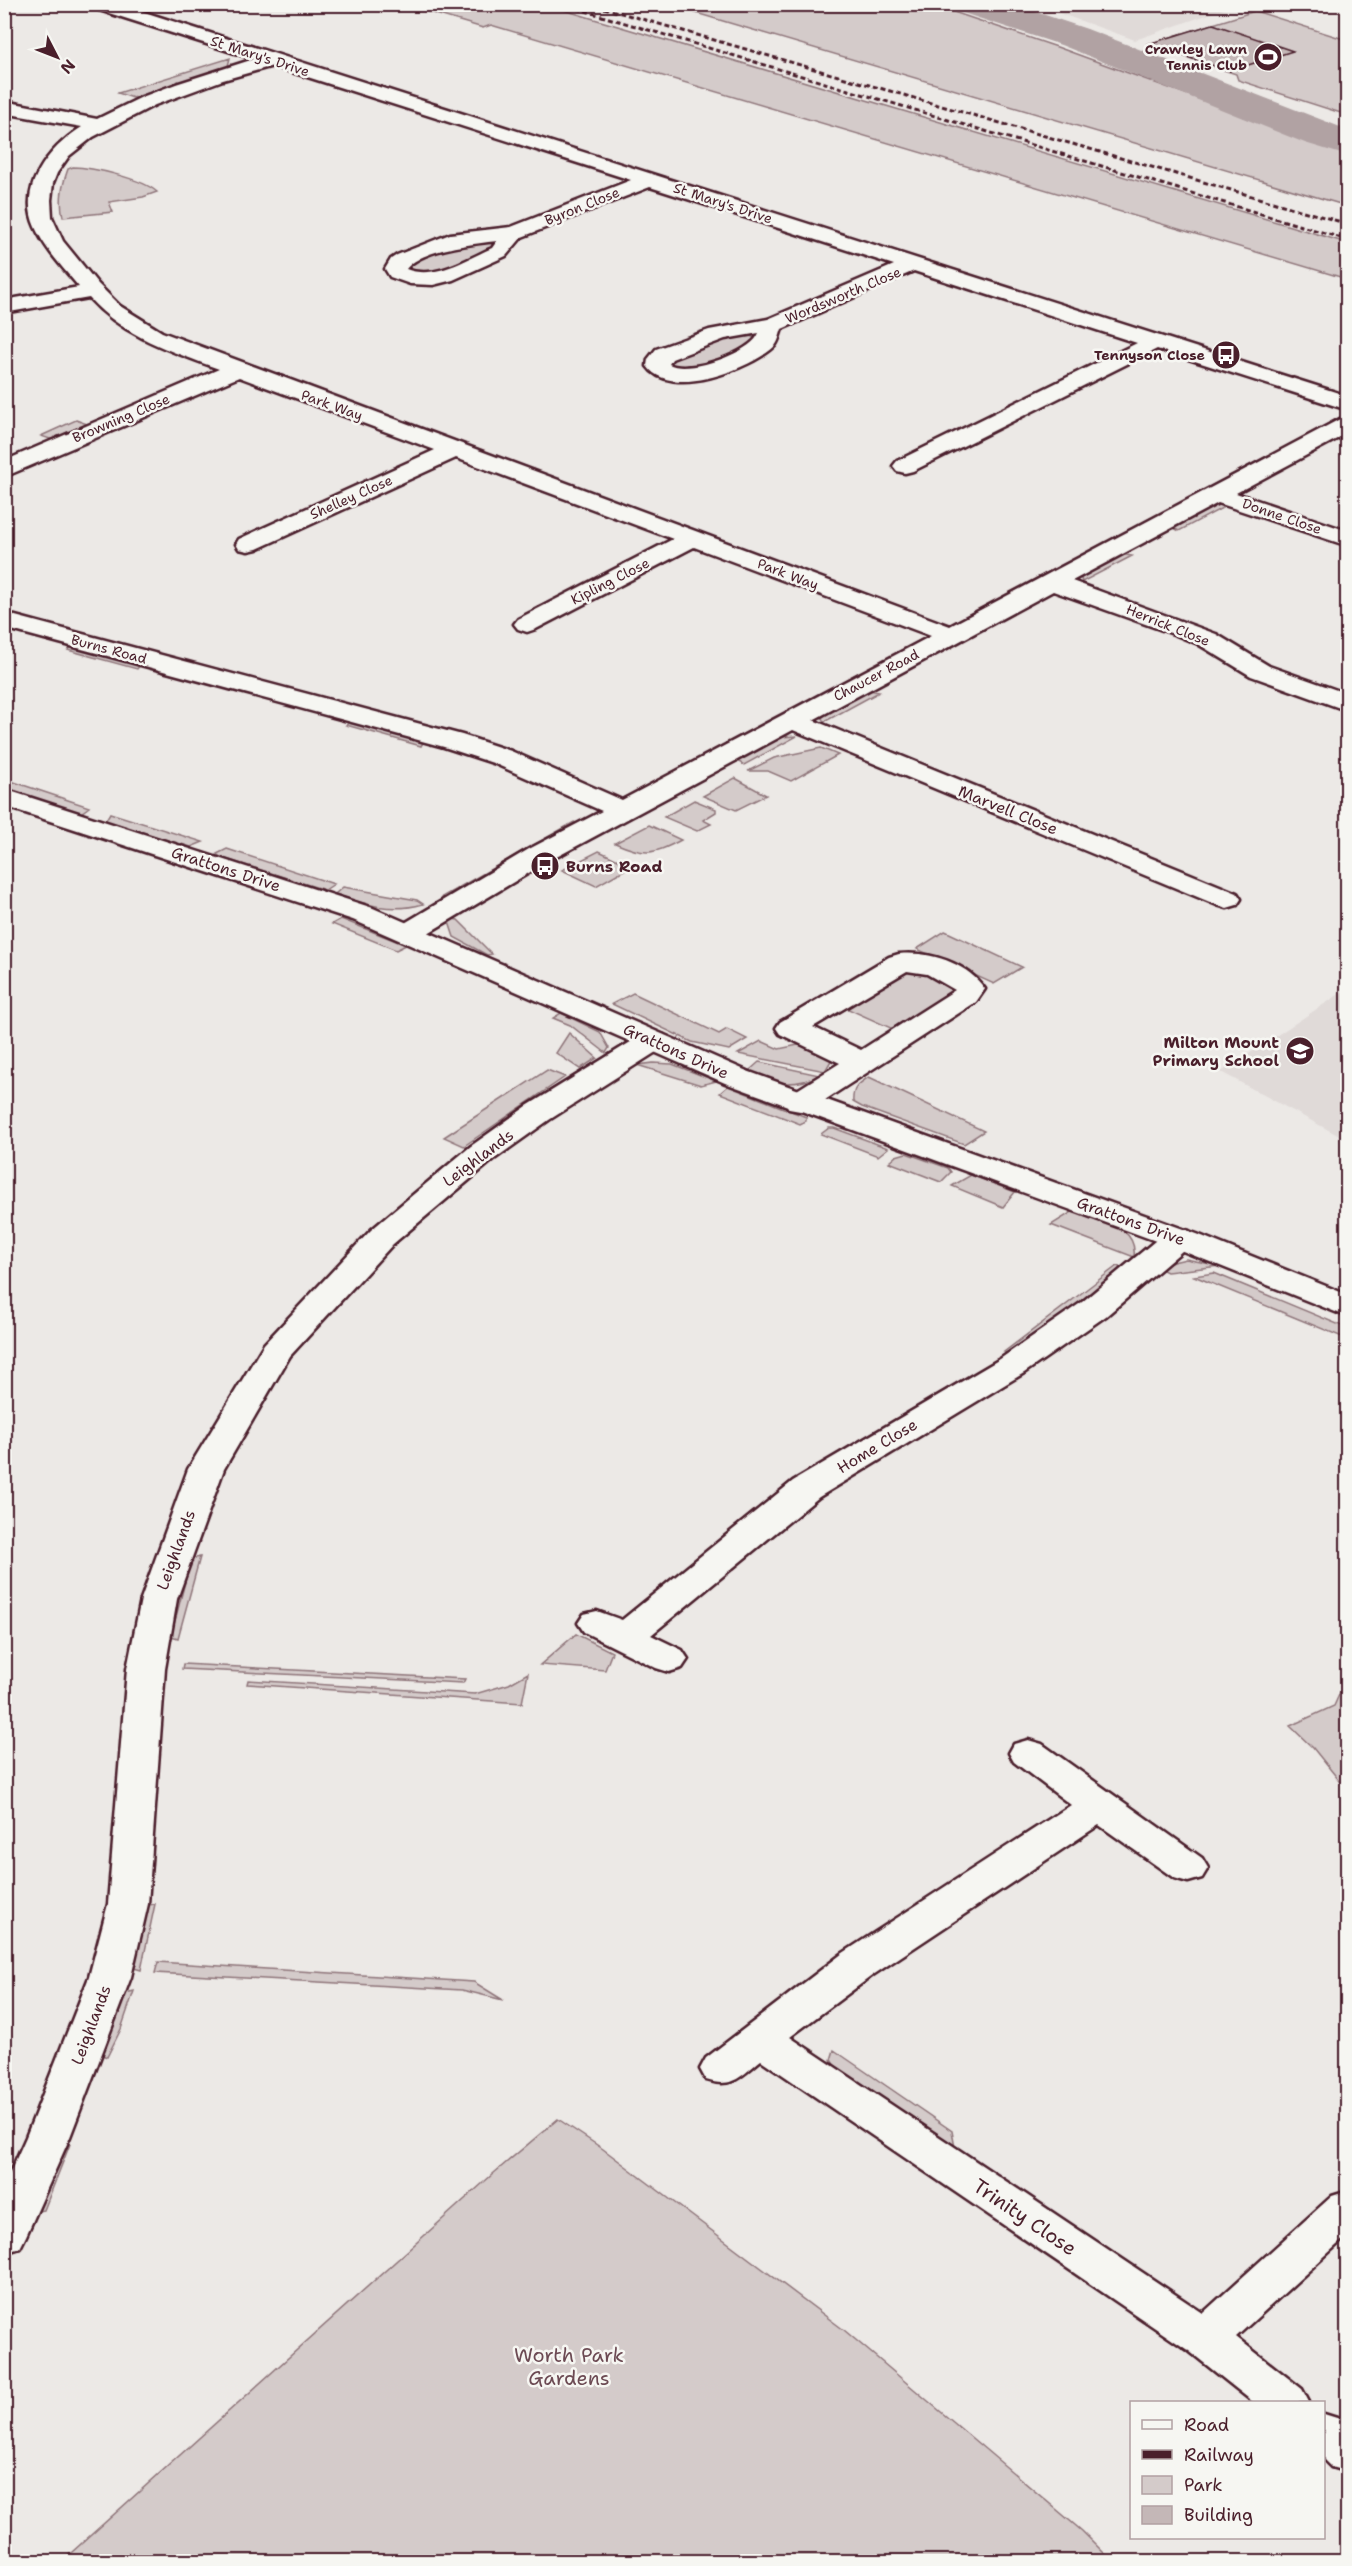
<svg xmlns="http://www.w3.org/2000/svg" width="1352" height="2566" font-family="'Shantell Sans',sans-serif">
  <rect width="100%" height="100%" fill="#ece9e6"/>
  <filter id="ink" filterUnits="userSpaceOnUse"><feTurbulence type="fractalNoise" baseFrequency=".0167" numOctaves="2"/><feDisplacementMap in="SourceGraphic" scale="12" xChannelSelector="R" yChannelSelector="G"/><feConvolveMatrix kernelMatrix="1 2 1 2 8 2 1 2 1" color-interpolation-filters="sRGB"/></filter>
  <g filter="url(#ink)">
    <path fill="#e0dad8" d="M 1036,5 L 1036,4 L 1235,5 L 1135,40 Z
      M 1347,989 L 1347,1140 L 1221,1072 L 1285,1030 Z"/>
    <path fill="#d4cbca" stroke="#8f757a" stroke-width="1.5" d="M 405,5 L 547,5 L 1347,243 L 1347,279 L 491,25 L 483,28 Z
      M 669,5 L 933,5 L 1057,47 L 1347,153 L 1347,206 Z
      M 1255,11 L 1347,40 L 1347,115 L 1238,80 L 1236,74 L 1148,44 Z
      M 230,58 L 228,66 L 133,98 L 118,93 Z
      M 73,167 C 92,167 143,179 157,192 L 143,197 L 109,202 L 113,212 L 63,217 C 59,199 62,186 68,169 Z
      M 486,242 L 492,244 L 492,249 L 433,275 L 405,270 L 408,264 L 454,244 Z
      M 742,334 L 753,337 L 756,340 L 753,345 L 722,360 L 690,370 L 671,365 L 671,362 C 683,346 723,339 742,334 Z
      M 76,420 L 90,425 L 56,441 L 41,436 Z
      M 1218,505 L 1226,506 L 1179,531 L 1170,526 L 1211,506 Z
      M 1121,554 L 1132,556 L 1082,582 L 1080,576 Z
      M 72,646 L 141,664 L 137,669 L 68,650 Z
      M 865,689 L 879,692 L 824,722 L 822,718 L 829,709 Z
      M 352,721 L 424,741 L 421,746 L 346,725 Z
      M 797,736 L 744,765 L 735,760 L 780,737 Z
      M 821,748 L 838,755 L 791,781 L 768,771 L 748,771 L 774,758 Z
      M 735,778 L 766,795 L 736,810 L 703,796 Z
      M 5,779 L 89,807 L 81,813 L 75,813 L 5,790 Z
      M 694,800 L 716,809 L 716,812 L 703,820 L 711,824 L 697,831 L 664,817 Z
      M 110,813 L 203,842 L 191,847 L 105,821 Z
      M 574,822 L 576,823 L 575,826 L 451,896 L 444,899 L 442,897 Z
      M 649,825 L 681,840 C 653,855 645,856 615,843 Z
      M 227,849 L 334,884 L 325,890 L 220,857 L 217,854 Z
      M 599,851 L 631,866 L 596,886 L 562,870 Z
      M 343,887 L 417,900 L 423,904 C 392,913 365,905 335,894 Z
      M 341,919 L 406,945 L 396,950 L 332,924 Z
      M 453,919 L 458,920 L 492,954 L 487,955 L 454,937 L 449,922 Z
      M 945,931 L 1022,967 L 994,984 L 917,949 Z
      M 914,971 L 927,973 L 950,985 L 951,993 L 895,1030 L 846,1008 L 902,974 Z
      M 633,993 L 719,1034 L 727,1029 L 747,1039 L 729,1050 L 692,1042 L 612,1004 Z
      M 561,1013 L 600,1032 L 609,1048 L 606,1053 L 570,1025 L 553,1018 Z
      M 569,1033 L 597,1058 L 580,1069 L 556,1053 Z
      M 761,1041 L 779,1049 L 798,1045 L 811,1047 L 827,1053 L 832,1059 L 825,1071 L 738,1054 Z
      M 759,1062 L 819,1075 C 800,1086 767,1087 750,1070 Z
      M 653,1063 L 672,1064 L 716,1081 L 701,1085 L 637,1065 Z
      M 547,1070 L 565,1077 L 464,1146 L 444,1137 Z
      M 869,1077 L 984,1131 L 964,1144 L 862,1107 L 853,1102 C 852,1088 858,1084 869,1077 Z
      M 728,1086 L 806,1117 L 806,1121 L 800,1124 L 720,1093 Z
      M 829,1128 L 834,1128 L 888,1148 L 878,1156 L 821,1134 Z
      M 906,1153 L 948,1168 L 951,1172 L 941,1182 L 889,1162 L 896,1156 Z
      M 971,1175 L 1015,1192 L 1003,1207 L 952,1186 Z
      M 1072,1212 C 1080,1212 1087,1215 1095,1218 C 1114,1224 1137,1232 1134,1257 L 1051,1225 Z
      M 1186,1259 L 1220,1266 L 1167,1272 L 1159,1268 L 1173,1262 Z
      M 1117,1266 L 1124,1269 L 1011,1354 L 1004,1352 Z
      M 1214,1273 L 1347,1328 L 1347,1339 L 1194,1276 Z
      M 200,1557 L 178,1638 L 171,1636 L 191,1559 Z
      M 576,1634 L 612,1652 L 605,1670 L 540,1665 Z
      M 183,1664 L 465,1679 L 463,1683 L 182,1669 Z
      M 528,1673 L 522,1703 L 247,1684 L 248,1680 L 475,1694 L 509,1684 Z
      M 1347,1677 L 1347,1790 L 1313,1748 L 1290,1726 L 1334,1706 Z
      M 155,1904 L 141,1970 L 134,1968 L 148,1905 Z
      M 158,1962 L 474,1982 L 503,2000 L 462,1990 L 155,1973 Z
      M 134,1991 L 121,2029 L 107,2057 L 100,2054 L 126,1993 Z
      M 834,2050 L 952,2131 L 955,2148 L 837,2069 L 831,2060 Z
      M 558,2119 L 603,2149 L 844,2330 L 1082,2531 L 1112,2561 L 62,2561 L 494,2173 Z
      M 63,2142 L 70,2144 L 44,2210 L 32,2212 Z"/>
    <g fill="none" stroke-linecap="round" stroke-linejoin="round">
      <path fill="#b1a2a3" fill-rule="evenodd" d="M 955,4 L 1012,4 L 1087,29 L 1348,130 L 1348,156 L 1305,143 L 1061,45 L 960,12 Z"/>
    </g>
    <path fill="#c4b7b7" stroke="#4a1f2b" stroke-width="1.5" d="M 1213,24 L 1293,51 L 1229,71 L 1148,44 Z"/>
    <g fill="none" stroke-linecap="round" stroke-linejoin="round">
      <g stroke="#4a1f2b" stroke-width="5">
        <path id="minor" d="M 90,4 L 119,4 L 1348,396 L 1348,410 L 1157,349 L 913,471 L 905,473 L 897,471 L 893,466 L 897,461 L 1137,343 L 914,271 L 782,329 C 780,334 779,341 775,346 C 751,369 670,400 647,366 L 648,359 L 656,349 L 670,344 L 709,330 L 768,319 L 894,265 L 650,187 L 522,237 L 506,256 L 453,280 L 433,285 L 410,284 L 390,277 L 385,269 L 391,259 L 397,255 L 450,234 L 511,227 L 631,180 L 273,66 L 223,80 L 155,105 L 93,137 L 69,156 L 57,173 L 53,183 L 51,200 L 52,217 L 63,241 L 98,284 L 120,306 L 162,332 L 950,626 L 1340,419 L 1348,417 L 1348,433 L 1236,493 L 1348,531 L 1348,546 L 1218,503 L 1072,581 L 1216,634 L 1269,666 L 1348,694 L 1348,711 L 1251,676 L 1198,644 L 1176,635 L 1053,591 L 813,720 L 1237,893 L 1241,899 L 1237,905 L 1227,908 L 1217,905 L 793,730 L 549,861 L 418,939 L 408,942 L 398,939 L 394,933 L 398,927 L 529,849 L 602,811 L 493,763 L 444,747 L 4,628 L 4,613 L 462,735 L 511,751 L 622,800 L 931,636 L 694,547 L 536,629 L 527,632 L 518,629 L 514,624 L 518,619 L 673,539 L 456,458 L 257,549 L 248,551 L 239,549 L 236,544 L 239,539 L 435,450 L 239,377 L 4,477 L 4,461 L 219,369 C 171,351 124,337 89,298 L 4,313 L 4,300 L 79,287 C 64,269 45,249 35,227 C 17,187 49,148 82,127 L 4,113 L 4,101 L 97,119 L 142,97 L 176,84 L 254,59 L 93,8 ZM 497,241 L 492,248 C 465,260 435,280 406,269 C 422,249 473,244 497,241 ZM 759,333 C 752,353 688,375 669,364 L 672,359 L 725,339 Z
          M 899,954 C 930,951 967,963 985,989 L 976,1002 L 811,1109 L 800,1111 L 789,1109 L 785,1102 L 789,1095 L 840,1063 L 780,1034 L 776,1028 L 780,1022 L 889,957 ZM 907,971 L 927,974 L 955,990 L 861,1050 L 813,1027 Z
          M 653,1032 L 664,1035 L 668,1041 L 664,1047 L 549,1120 L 493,1160 L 393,1244 L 290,1356 L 224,1469 L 177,1599 L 165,1669 L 148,1904 L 131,1977 L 70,2137 L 26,2236 L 20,2248 L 4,2253 L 4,2186 L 26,2137 L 89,1977 L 108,1904 L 127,1669 L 141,1599 L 188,1469 L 264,1344 L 371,1230 L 471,1146 L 527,1106 L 642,1035 Z
          M 1178,1228 L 1189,1231 L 1194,1238 L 1189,1245 L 1106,1316 L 1024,1373 L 819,1497 L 651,1635 L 682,1650 L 688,1659 L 682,1668 L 669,1672 L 656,1668 L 584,1632 L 578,1623 L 584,1614 L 597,1611 L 622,1620 L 793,1481 L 1000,1359 L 1082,1302 L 1167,1231 Z
          M 1028,1740 L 1042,1744 L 1202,1858 L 1208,1868 L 1202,1878 L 1188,1882 L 1174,1878 L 1099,1825 L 873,1975 L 790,2037 L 1203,2313 L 1332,2196 L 1348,2191 L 1348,2235 L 1236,2337 L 1302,2389 L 1309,2402 L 1253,2402 L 1189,2351 L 761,2060 C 741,2076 733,2089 706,2080 L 700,2069 L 706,2058 L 843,1953 L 1071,1805 L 1014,1762 L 1009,1753 L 1014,1744 Z
          M 1324,2414 L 1340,2419 L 1348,2425 L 1348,2472 L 1331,2467 L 1324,2460 Z"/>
      </g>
      <g stroke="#4a1f2b" stroke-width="5">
        <path id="tertiary" d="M 4,789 L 373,908 L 747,1071 L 1197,1234 L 1348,1295 L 1348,1317 L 1175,1248 L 725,1083 L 353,920 L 4,806 Z"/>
      </g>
      <use href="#minor" fill="#f6f6f2" fill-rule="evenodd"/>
      <use href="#tertiary" fill="#f6f6f2" fill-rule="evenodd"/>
      <path stroke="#4a1f2b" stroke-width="3" stroke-dasharray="5 3" stroke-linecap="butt" d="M 562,4 L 1348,240
        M 604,8 L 1348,224"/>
    </g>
  </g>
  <defs>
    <g id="stadium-disc" transform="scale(1.5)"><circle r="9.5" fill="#4a1f2b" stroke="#f6f6f2"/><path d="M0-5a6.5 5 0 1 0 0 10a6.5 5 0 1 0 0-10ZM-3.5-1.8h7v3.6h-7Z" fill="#fff"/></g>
    <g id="bus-disc" transform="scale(1.5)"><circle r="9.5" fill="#4a1f2b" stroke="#f6f6f2"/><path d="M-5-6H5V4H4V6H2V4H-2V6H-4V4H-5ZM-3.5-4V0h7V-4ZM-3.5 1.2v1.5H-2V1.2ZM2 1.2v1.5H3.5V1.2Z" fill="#fff"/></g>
    <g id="school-disc" transform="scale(1.5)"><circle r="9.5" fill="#4a1f2b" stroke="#f6f6f2"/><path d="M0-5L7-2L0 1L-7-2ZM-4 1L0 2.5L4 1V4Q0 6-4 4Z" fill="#fff"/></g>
  </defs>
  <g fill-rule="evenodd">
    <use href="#stadium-disc" x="1268" y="57"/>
    <use href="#bus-disc" x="1226" y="355"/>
    <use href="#bus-disc" x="545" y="866"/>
    <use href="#school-disc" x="1300" y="1051"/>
  </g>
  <g text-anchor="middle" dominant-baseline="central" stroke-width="5" stroke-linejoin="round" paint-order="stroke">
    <g font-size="14" font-weight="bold" fill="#4a1f2b" stroke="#f6f6f2" text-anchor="end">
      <text x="1247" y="49">Crawley Lawn<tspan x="1247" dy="16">Tennis Club</tspan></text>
      <text x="1205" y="355">Tennyson Close</text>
    </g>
    <g font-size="14" fill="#4a1f2b" stroke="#f6f6f2">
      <text transform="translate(260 56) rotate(18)">St Mary's Drive</text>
      <text transform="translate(723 203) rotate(18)">St Mary's Drive</text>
      <text transform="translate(582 206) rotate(-22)">Byron Close</text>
      <text transform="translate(843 295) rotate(-23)">Wordsworth Close</text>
      <text transform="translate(332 405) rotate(20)">Park Way</text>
      <text transform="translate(121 418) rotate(-23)">Browning Close</text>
      <text transform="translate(351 497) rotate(-24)">Shelley Close</text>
      <text transform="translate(1282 516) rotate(19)">Donne Close</text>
      <text transform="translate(788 574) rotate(21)">Park Way</text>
      <text transform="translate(610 581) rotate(-27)">Kipling Close</text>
      <text transform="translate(1168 625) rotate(22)">Herrick Close</text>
      <text transform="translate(109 649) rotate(15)">Burns Road</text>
      <text transform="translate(876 675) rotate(-28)">Chaucer Road</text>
    </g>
    <g font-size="16" fill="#4a1f2b" stroke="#f6f6f2">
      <text transform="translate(1008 810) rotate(22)">Marvell Close</text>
      <text transform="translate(226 869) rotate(18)">Grattons Drive</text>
      <text transform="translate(676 1051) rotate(24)">Grattons Drive</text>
      <text transform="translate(478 1158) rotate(-37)">Leighlands</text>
      <text transform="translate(1131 1221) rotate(20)">Grattons Drive</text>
      <text transform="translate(877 1446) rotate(-31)">Home Close</text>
      <text transform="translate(176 1550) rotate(-70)">Leighlands</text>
      <text transform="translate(91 2025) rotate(-69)">Leighlands</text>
    </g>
    <g font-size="16" font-weight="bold" fill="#4a1f2b" stroke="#f6f6f2" text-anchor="start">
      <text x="566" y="866">Burns Road</text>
      <text x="1279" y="1042" text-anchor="end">Milton Mount<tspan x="1279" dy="18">Primary School</tspan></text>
    </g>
    <g font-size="20" fill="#4a1f2b" stroke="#f6f6f2">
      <text transform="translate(1025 2217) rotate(34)">Trinity Close</text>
    </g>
    <g font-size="20" fill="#6c4a53" stroke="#f6f6f2">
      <text x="569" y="2355">Worth Park<tspan x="569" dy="23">Gardens</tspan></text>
    </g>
  </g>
  <rect width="1352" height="2566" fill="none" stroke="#f6f6f2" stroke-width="24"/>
  <rect x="12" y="12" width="1328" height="2542" fill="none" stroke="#4a1f2b" stroke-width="2" filter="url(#ink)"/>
  <rect x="1130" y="2401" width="195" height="138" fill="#f6f6f2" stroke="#b1a0a2" stroke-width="1.5"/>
  <rect x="1142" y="2420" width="30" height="9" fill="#f6f6f2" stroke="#b1a0a2" stroke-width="1.5"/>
  <text x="1184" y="2431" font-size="18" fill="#4a1f2b">Road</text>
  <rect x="1142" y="2450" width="30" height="9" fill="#4a1f2b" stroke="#b1a0a2" stroke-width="1.5"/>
  <text x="1184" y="2461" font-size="18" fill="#4a1f2b">Railway</text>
  <rect x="1142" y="2476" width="30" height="18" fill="#d4cbca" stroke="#b1a0a2" stroke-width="1.5"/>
  <text x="1184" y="2491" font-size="18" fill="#4a1f2b">Park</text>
  <rect x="1142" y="2506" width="30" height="18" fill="#c4b7b7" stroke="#b1a0a2" stroke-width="1.5"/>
  <text x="1184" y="2521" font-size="18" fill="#4a1f2b">Building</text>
  <g transform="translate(57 57) rotate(132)" stroke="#f6f6f2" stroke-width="4.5" paint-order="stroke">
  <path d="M0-4.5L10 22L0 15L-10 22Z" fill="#4a1f2b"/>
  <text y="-9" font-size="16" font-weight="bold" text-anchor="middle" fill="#4a1f2b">N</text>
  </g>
</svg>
